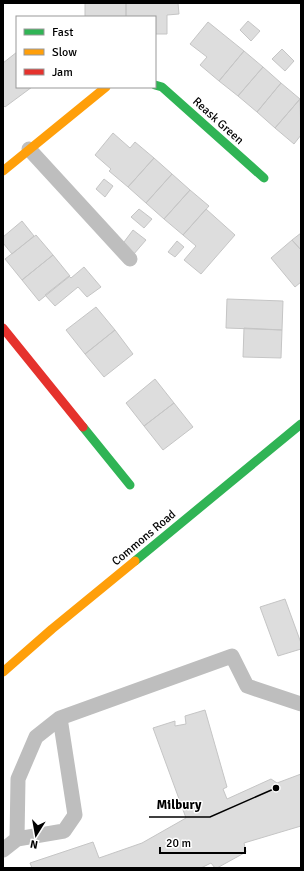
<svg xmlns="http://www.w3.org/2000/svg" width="304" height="871" font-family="Signika,sans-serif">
  <rect width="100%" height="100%" fill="#fff"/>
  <path fill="#ddd" stroke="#c5c5c5" d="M 85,3 L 126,3 L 126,17 L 85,17 Z
    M 126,3 L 178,3 L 179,14 L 167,15 L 167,34 L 155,34 L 155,17 L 126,17 Z
    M 248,21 L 260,31 L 251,41 L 240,30 Z
    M 208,22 L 244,51 L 219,81 L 200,65 L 207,57 L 190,44 Z
    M 282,49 L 294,61 L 285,71 L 272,59 Z
    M 244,51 L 263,67 L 238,96 L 219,81 Z
    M 17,52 L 17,87 L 32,87 L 5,107 L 3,105 L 3,63 Z
    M 263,67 L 281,83 L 257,112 L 238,96 Z
    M 281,83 L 300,99 L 275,128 L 257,112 Z
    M 300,99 L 301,135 L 294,144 L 275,128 Z
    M 113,133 L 130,148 L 135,142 L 154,158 L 128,187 L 109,171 L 111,169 L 95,155 Z
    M 154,158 L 172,174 L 146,203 L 128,187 Z
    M 172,174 L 190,190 L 164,219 L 146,203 Z
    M 104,179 L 113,186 L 105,197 L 96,189 Z
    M 190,190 L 209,206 L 183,235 L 164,219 Z
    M 139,209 L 152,219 L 144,228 L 131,217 Z
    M 206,209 L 235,235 L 201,274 L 184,260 L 196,246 L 183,235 Z
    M 22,221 L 34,236 L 12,254 L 3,243 L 3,237 Z
    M 133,230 L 146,240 L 133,255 L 121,246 Z
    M 301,233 L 301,250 L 292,240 Z
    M 36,235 L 53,255 L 22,280 L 5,259 Z
    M 292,240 L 301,250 L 301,282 L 295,287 L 271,258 Z
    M 177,241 L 184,247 L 175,257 L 168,252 Z
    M 53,255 L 70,276 L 39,301 L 22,280 Z
    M 84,267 L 101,287 L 87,297 L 78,287 L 55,306 L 45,295 L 69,276 L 71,278 Z
    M 227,299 L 283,301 L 282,330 L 226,328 Z
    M 96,307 L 115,330 L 85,354 L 66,330 Z
    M 244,328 L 282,330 L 281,358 L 243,357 Z
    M 115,330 L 133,354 L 104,377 L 85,354 Z
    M 155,379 L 174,403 L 144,426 L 126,403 Z
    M 174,403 L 193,427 L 163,450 L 144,426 Z
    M 285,599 L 301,643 L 301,649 L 278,656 L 260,607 Z
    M 205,710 L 227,787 L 223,789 L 227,799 L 271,779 L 277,783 L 301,774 L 301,826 L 244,843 L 246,852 L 217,868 L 215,868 L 211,863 L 201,868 L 32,868 L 30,863 L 93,842 L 99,858 L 142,843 L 186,818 L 153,728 L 175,721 L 175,726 L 186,724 L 185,716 Z"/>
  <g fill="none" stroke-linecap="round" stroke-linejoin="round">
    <path stroke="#bebebe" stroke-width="15" d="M 29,149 L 130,259
      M 17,839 L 18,779 L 36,737 L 60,718
      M 3,850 L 17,839 L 64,831 L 75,815 L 60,718 L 232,656 L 247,686 L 301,704"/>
    <path stroke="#30b455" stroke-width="9" d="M 155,85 L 162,87 L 264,178
      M 83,427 L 130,485
      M 135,561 L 301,424"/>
    <path stroke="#ff9f0a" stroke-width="9" d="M 3,171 L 106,87
      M 3,672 L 52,629 L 135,561"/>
    <path stroke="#e5322d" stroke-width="9" d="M 3,328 L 83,427"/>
  </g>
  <g text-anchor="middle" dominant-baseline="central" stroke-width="3" stroke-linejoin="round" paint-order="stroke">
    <g font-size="12" fill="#000" stroke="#fff">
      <text transform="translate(218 121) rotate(42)">Reask Green</text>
      <text transform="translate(144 538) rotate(-40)">Commons Road</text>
    </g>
  </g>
  <path fill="none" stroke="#000" stroke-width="1.5" d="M276 788L210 817H149"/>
  <circle fill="#000" stroke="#fff" stroke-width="1.5" cx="276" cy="788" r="4"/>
  <g font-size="13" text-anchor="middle" font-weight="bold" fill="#000" stroke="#fff" stroke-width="3" stroke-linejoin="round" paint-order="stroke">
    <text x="179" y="809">Milbury</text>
  </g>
  <rect width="304" height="871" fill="none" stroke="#000000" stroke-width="8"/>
  <rect x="16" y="16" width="140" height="72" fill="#ffffff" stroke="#999999"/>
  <rect x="24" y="29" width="20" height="6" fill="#30b455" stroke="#999999"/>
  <text x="52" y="36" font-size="12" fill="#000000">Fast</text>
  <rect x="24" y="49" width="20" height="6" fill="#ff9f0a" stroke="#999999"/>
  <text x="52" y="56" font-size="12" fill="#000000">Slow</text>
  <rect x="24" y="69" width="20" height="6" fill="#e5322d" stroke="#999999"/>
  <text x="52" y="76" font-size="12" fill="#000000">Jam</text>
  <g transform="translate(36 835) rotate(191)" stroke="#ffffff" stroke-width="3" paint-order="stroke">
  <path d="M0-3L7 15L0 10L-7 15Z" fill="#000000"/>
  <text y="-6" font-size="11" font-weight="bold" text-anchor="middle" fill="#000000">N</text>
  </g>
  <path d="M160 847v6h85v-6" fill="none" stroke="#000000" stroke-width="2"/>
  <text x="166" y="847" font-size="12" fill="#000000" stroke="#ffffff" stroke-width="3" paint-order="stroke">20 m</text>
</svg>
